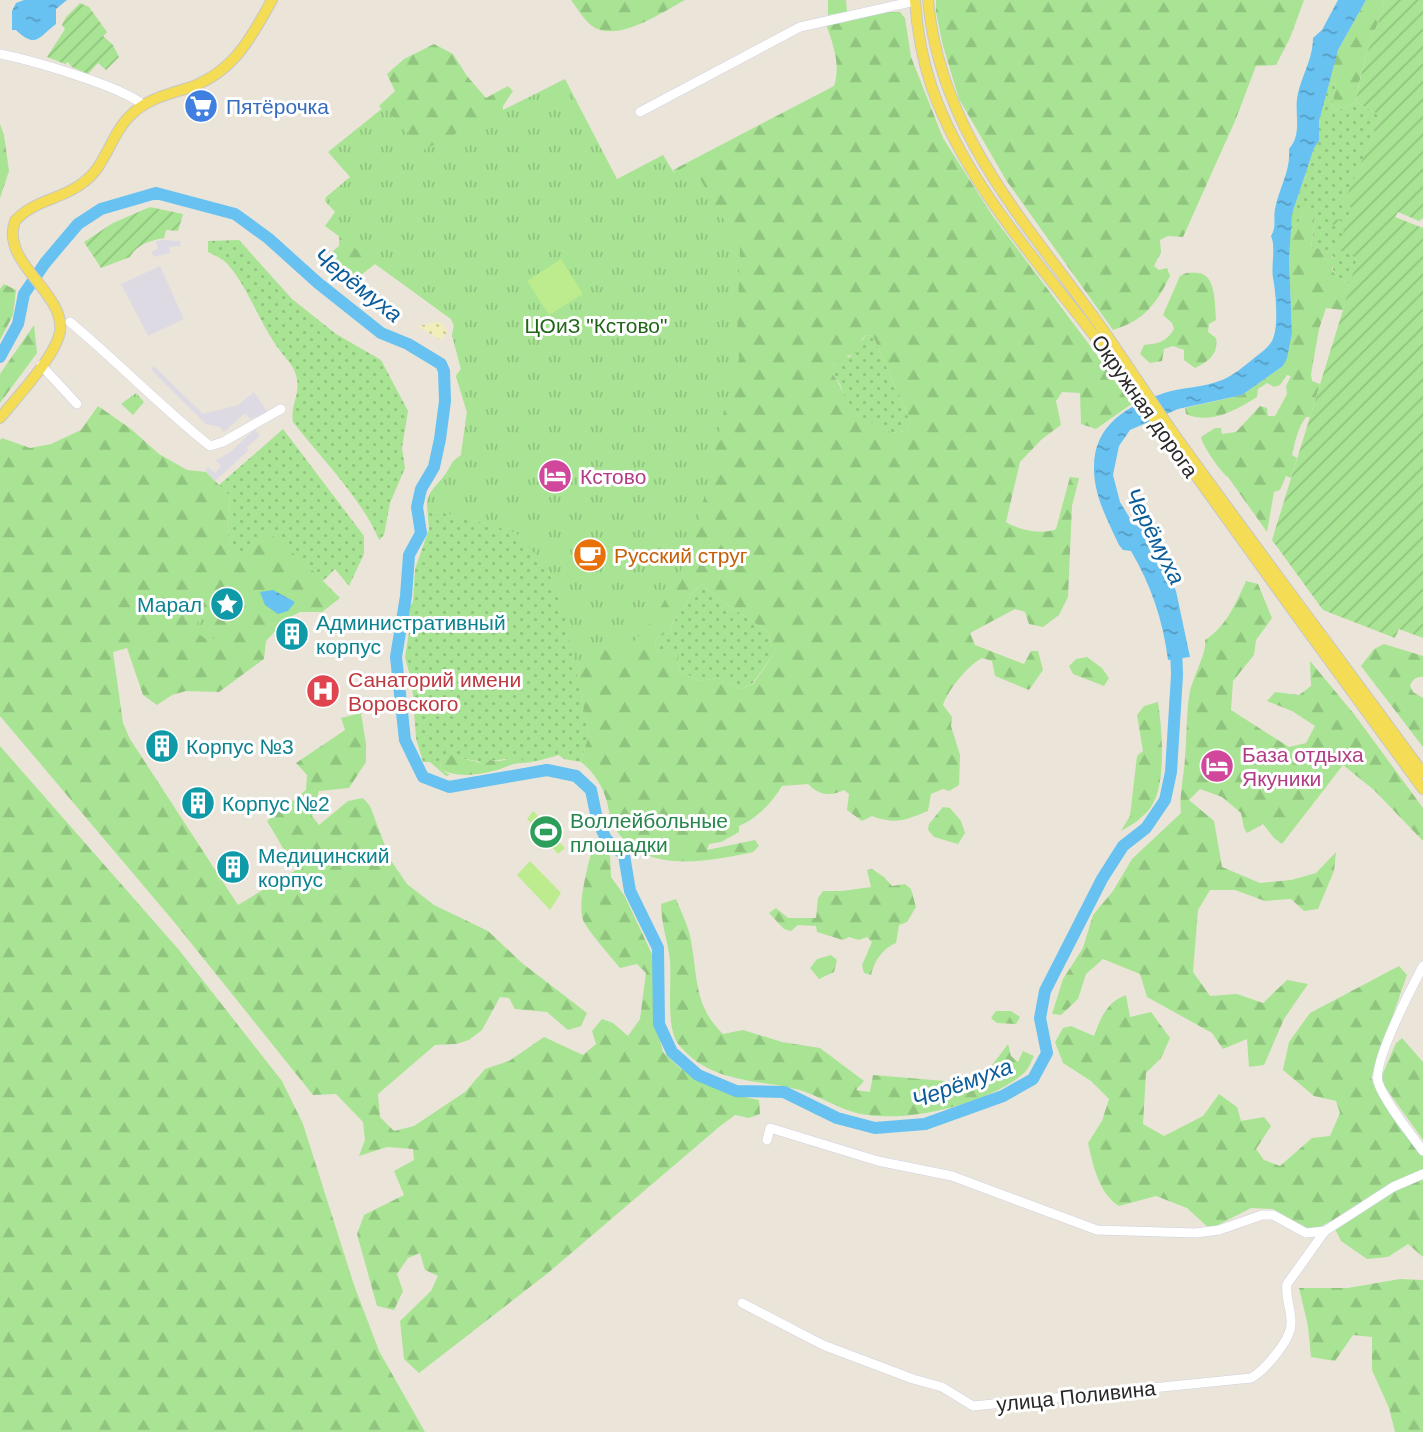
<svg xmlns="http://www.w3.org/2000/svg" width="1423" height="1432" font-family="Helvetica,sans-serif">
  <defs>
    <pattern id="grass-dots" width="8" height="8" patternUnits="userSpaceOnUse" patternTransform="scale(1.75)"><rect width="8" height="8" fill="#a8e493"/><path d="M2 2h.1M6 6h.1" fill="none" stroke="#91c47f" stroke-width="1.8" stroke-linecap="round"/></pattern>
    <pattern id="forest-firs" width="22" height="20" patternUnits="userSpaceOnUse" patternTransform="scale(1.75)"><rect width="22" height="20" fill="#a8e493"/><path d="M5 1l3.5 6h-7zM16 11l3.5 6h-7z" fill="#91c47f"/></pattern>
    <pattern id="sand-dots" width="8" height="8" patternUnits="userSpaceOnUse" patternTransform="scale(1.75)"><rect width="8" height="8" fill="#f2eeba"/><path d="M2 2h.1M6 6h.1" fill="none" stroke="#d0cca0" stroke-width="1.8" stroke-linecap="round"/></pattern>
    <pattern id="park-tufts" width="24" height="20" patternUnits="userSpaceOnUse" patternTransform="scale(1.75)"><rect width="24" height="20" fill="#a8e493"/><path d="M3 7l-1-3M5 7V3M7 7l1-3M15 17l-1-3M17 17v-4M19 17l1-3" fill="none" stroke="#91c47f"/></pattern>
    <pattern id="garden-furrows" width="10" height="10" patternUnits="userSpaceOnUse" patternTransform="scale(1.75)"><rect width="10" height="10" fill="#a8e493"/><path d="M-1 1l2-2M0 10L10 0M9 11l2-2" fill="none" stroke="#91c47f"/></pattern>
    <pattern id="water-ripples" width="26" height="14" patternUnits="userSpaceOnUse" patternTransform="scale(1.75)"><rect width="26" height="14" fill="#67c1f1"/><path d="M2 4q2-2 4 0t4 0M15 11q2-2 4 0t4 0" fill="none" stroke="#559dc3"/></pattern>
  </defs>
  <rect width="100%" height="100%" fill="#ebe5d9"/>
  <path fill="#dddae3" d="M 163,240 L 181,241 L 180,246 L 169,247 L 170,253 L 153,257 L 152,251 L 158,249 L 156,241 Z
    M 160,266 L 184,319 L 148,336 L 121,284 Z
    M 154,366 L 203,414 L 238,405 L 254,392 L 267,412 L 250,419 L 245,413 L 224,432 L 220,427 L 206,424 L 151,370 Z
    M 255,429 L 260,436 L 247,447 L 248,451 L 215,481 L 205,470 L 208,467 L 215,473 L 221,466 L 216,460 L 229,453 Z"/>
  <path fill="url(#grass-dots)" d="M 1328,83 L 1336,84 L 1332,108 L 1336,111 L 1356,102 L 1381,116 L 1345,201 L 1353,207 L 1345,223 L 1344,231 L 1357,257 L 1351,285 C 1336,276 1330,274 1333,256 L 1311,248 L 1315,215 L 1303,210 L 1298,224 L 1290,230 L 1292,214 L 1314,148 L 1319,141 L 1319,121 Z
    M 239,240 L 292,299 L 336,334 L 381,360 L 408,411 L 402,448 L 405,468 L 390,503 L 384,535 L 379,540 C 363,500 320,457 293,422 C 290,406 300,395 297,379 C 295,367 288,361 281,352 C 260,325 251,293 230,267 C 224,259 216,256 208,252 L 208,241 Z
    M 866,335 L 873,336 L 911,423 L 905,431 L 893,433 L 862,420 L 847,404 L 840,384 L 832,373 L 832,365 L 842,357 L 850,357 Z
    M 283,429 L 364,536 L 364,554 L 349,586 L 335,569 L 323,581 L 268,532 L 239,563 L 228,535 L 230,496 L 219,485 Z
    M 427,506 L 434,512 L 453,514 L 514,532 L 523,539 L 542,562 L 559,592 L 571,642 L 589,734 L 581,762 L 564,759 L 559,755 C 548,758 532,763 522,763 L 522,760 C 511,756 502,761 490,760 L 484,765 L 477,761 L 447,756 L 440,761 L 441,769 L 450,775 L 446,776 L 430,762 L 423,762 L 416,738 L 412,684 L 405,657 L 409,632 L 407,612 L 413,601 L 415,569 L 429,529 Z
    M 702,584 L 726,604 L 767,631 C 771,639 770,645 775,652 L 752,684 L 741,689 L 717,678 L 700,681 L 680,671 L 677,662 L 658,651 L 655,646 L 657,637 L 670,633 C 673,618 678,618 684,607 C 692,593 688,595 702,584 Z"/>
  <path fill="url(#forest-firs)" fill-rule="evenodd" d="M 571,0 L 685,0 C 662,12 617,44 592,26 C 584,20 577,8 571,0 Z
    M 828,0 L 846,0 L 847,12 L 828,15 Z
    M 936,0 L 1304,0 L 1290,38 L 1276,65 L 1256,66 L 1235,121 L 1183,237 L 1168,236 L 1160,240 L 1161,252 L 1154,266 L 1159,270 L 1167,268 L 1170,276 C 1156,304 1145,320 1113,330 L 1006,180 L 959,99 L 943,46 L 936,12 Z
    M 1366,0 L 1384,0 L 1382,4 L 1384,8 C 1370,41 1361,66 1356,102 L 1336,111 L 1332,108 L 1336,84 L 1328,83 L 1338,50 Z
    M 887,12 L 900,12 L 905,18 L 911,57 L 943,138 L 992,215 L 1133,403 L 1096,429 L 1081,424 L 1080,393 L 1062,392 L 1056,401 L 1061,425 L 1042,439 L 1020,462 L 1006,522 C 1018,530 1044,535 1056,529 L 1070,477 L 1079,478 L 1072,506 L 1068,597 L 1059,615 L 1043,627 L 1029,624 L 1025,612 L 1015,609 L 970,633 L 975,645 L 1024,664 L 1031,651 L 1038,651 L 1043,670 L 1029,690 L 995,676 L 992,661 L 982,658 C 968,665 948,690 943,705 L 952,717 L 951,726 L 960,755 L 959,785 L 949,791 L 943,789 L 931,794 L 928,811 C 905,820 896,825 872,816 L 862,821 L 847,810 L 849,794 L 844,790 C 830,797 819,795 808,784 L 782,786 C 772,803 757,818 739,826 L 739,832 L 721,842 L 709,844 L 707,850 L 755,840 L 759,846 L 753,852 C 706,862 640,876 612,823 C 609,816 609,809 607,802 C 603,786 593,771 581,762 L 589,734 L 562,603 L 549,573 L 523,539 L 514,532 L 453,514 L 434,512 L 427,506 C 428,489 438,486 447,472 C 453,463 450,462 461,456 L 467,412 L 456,376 L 461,369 L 452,335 L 454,326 L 451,319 L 375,264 L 356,279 L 334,265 L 332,252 L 339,246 L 340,202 L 399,144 L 705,233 L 673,170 L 834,86 C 841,65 833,44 826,24 ZM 866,335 L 873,336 L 911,423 L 905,431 L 893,433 L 886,430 L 883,423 L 878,419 L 873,423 C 847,417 846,391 832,373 L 832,365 C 842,357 852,355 863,350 L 862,339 ZM 702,584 L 726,604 L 767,631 C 771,639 770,645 775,652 L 753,684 L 741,689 L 717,678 L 700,681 L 680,671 L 677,662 L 679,655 L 658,651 L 655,646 L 657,637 L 670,633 C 673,616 678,619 684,607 C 692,593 688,595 702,584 Z
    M 434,44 L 453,54 L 467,76 L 486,98 L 508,86 L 513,91 L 503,106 L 503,121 L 439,172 L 379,106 L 395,91 L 387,74 L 404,59 Z
    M 0,124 L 4,135 L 9,171 L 0,198 Z
    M 1309,208 L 1315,215 L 1311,247 L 1330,251 C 1340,271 1319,266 1351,285 L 1350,287 L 1343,310 L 1326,308 L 1319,329 L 1311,374 L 1312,381 L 1320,384 L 1310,417 L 1306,417 C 1298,427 1295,442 1292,455 L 1297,458 L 1291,478 L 1286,476 L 1280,490 L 1274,492 L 1267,532 L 1228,477 C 1222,474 1202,445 1201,437 L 1215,428 L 1221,428 L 1222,434 L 1236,432 L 1260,406 L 1267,408 L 1268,416 L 1275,416 L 1287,394 L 1286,386 L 1291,376 L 1287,375 L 1280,385 L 1274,387 L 1267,383 L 1258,389 L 1257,397 C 1236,410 1211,425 1186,414 L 1185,408 L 1242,395 L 1283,366 L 1292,333 L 1289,260 L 1290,230 L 1298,224 L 1303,210 Z
    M 1186,273 C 1192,273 1200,272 1204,275 C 1216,281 1215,309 1216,320 L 1209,324 L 1208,332 L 1216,338 C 1219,354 1208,362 1195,368 L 1184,360 L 1184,350 L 1173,346 L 1164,349 L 1162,361 L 1150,363 L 1140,354 L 1144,345 C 1159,344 1167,341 1174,329 L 1172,323 L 1163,315 L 1180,276 Z
    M 4,284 L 16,290 L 13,315 L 0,340 L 0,289 Z
    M 34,325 L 37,353 L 0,403 L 0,374 Z
    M 98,406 L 131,429 L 159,454 L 187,470 L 206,472 L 230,496 L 228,535 L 239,562 L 267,531 L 307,565 L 340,598 L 322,612 L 300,612 L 288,618 L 266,641 L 264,659 L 219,692 L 186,691 L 172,695 L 157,705 L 143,695 L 127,648 L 113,652 L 123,723 L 130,739 L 238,905 L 296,870 L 267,821 L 306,790 L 307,775 L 296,763 L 345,730 L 341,718 L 361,713 L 366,744 L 366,762 L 349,788 L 319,791 L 312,816 L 319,825 L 348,801 L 363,798 L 370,806 L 390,859 L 407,884 L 434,905 L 488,931 L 522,963 L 587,1013 L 581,1026 L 568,1030 L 547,1012 L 515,1009 L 509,998 L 500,997 L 482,1030 L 469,1040 L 456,1044 L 435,1045 L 378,1094 L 380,1117 L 394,1131 L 414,1126 L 465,1092 L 485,1069 L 509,1061 L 544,1037 L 583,1055 L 596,1044 L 592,1031 L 602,1019 L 613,1023 L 628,1036 L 640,1019 L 646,973 L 637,964 L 620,968 C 612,958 587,930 583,920 C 577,903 589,863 593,845 L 599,841 L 610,856 L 611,877 L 624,895 L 652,954 L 655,969 L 655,1020 L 663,1052 L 680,1068 L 716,1087 L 740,1096 L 759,1100 L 760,1114 L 749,1118 L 735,1115 L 719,1127 L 548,1273 L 419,1373 L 404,1359 L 400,1321 L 431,1291 L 438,1276 L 425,1270 L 420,1253 L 408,1258 L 397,1274 L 403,1291 L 394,1310 L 377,1306 L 357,1234 L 364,1215 L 404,1195 L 394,1171 L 414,1160 L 413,1149 L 387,1147 L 359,1156 L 365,1140 L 363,1122 L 336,1094 L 313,1095 L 175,923 L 0,716 L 0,440 L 2,438 L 30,448 L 51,444 L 81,430 Z
    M 1246,581 L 1258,584 L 1272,618 L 1256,640 L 1254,655 L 1233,681 L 1231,710 L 1289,747 L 1306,743 L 1315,726 L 1292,711 L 1267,701 L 1275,692 L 1299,695 L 1311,686 L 1310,661 L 1354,714 L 1423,808 L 1423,841 L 1374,790 L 1343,765 L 1282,844 L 1274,838 L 1263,824 L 1247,833 L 1244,828 L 1241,813 L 1222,797 L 1200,789 L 1189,800 L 1214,821 L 1222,867 L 1260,883 L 1291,880 L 1316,873 L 1336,852 L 1334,871 L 1318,909 L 1304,911 L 1291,899 L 1265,901 L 1235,890 L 1210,890 L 1198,910 L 1193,972 L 1210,996 L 1237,994 L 1263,1003 L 1287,980 L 1308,984 L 1284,1019 L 1264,1065 L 1249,1067 L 1247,1039 L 1223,1049 L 1212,1033 L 1147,997 L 1140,974 L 1103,959 L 1086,974 L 1078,999 L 1061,1015 L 1052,1014 L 1063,979 L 1083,948 L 1093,915 L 1113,891 L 1132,859 L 1181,813 C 1179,794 1184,777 1185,758 C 1187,738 1186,717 1189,697 C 1191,679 1207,655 1205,640 C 1226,627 1236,603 1246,581 Z
    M 1384,644 L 1423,656 L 1423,677 C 1417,676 1412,680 1410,686 L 1413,692 L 1423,698 L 1423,747 L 1361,666 L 1374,649 Z
    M 1087,657 L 1102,668 L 1109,678 L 1104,686 L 1073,674 L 1069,666 L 1076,659 Z
    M 1158,702 C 1162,729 1167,783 1151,807 C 1143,818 1132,825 1121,831 L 1130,816 L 1137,756 L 1143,751 L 1137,715 L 1144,706 Z
    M 0,746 L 179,950 L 282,1081 L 303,1124 L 354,1285 L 379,1351 L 425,1432 L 0,1432 Z
    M 454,755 C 463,761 474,759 484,765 L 490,760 L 500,761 L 520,756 L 522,760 L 522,763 C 511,763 503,769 493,771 C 477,775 456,778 441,769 L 440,761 L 447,756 Z
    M 943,807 L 950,808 L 961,821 L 965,833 L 958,844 L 934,837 L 928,830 L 929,824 Z
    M 872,869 L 884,877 L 892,886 L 905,884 L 911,889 L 916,907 L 907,922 L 899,925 L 896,943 C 883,948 874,961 871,975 L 864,973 L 862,965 L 872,942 L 867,937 L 859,940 L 849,937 L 843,940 L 817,932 L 816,926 L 798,925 L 791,931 L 784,929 L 769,913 L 776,908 L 788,918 L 816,918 L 818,898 L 823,891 L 842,891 L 871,887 L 867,870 Z
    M 676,899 C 681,912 689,927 691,941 C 698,978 694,1006 723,1034 L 743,1030 L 782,1042 L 820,1048 L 864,1081 L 856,1090 L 870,1092 L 873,1075 L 945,1081 L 954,1091 L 967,1080 L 987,1072 L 1008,1044 L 1011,1056 L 1018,1062 L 1023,1051 L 1034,1056 C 1031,1062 1028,1070 1023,1074 C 986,1105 896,1127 850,1111 C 830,1104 812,1092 791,1088 C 749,1079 709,1081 679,1045 C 665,1029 672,982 670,961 C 668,941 661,924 661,904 Z
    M 831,955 L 837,960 L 834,972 L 819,979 L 810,968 L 817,959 Z
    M 1399,966 L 1407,975 L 1371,1078 L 1423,1150 L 1423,1257 L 1408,1244 L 1388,1257 L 1367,1259 L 1341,1241 L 1331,1221 L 1312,1231 L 1273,1209 L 1251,1208 L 1210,1229 L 1187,1208 L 1156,1196 L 1119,1206 C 1099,1194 1093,1165 1088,1143 L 1102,1121 L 1109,1099 L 1091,1081 L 1063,1063 L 1055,1042 L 1063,1028 L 1071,1026 L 1094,1036 C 1101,1017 1107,1002 1126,995 L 1130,1017 L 1151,1012 L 1170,1038 L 1161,1058 L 1146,1073 L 1143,1124 L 1164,1136 L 1203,1116 L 1219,1094 L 1237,1107 L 1241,1121 L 1264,1117 L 1271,1126 L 1256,1149 L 1264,1160 L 1280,1166 L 1312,1138 L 1330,1136 L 1340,1113 L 1336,1101 L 1314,1096 L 1283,1070 L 1289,1042 L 1310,1013 Z
    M 996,1011 L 1011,1011 L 1020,1017 L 1016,1024 L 997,1023 L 991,1018 Z
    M 1402,1038 L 1423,1062 L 1423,1140 L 1380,1080 L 1396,1043 Z
    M 1400,1279 L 1423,1280 L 1423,1432 L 1395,1432 L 1389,1408 L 1372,1370 L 1372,1337 L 1353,1335 L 1335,1361 L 1311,1357 L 1308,1326 L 1299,1288 L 1348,1288 Z"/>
  <path fill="url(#sand-dots)" d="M 437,322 L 442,323 L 448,332 L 440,340 L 418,326 Z"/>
  <path fill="url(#park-tufts)" d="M 565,79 L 617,179 L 663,155 L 674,173 L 691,163 L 740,248 L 737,337 L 739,359 L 726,402 L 692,550 L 656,616 L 629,647 L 590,652 L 589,660 L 575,662 L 559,592 L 542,562 L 523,539 L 514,532 L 453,514 L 434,512 L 427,506 C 428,489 438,486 447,472 C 452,464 452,461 461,455 L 467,412 L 456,376 L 461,369 L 452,335 L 454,325 L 451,319 L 325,226 L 335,212 L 325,201 L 326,197 L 350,177 L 328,152 L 384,107 L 423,150 Z
    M 136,393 L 144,402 L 133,415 L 121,404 Z
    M 201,616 L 217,628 L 212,643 L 194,631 Z"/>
  <path fill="url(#garden-furrows)" d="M 1384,0 L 1423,0 L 1423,218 L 1419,221 L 1398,212 L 1395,217 L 1423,228 L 1423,638 L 1399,629 L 1395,638 L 1323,610 L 1272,540 L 1343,310 L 1357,258 L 1337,249 L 1344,231 L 1332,224 L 1335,218 L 1345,223 L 1352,208 L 1344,202 L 1381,116 L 1356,102 C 1361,68 1370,40 1384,8 L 1382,4 Z
    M 80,3 L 89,7 L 107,32 L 103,36 L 113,45 L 119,57 L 106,70 L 98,63 L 88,74 L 72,67 L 68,62 L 65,64 L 47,57 L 65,29 L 62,25 L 66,17 Z
    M 150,207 L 183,214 L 178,231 L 166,230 L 164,238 C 150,241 137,244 130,257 L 101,268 L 84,242 L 113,223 Z"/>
  <path fill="#bcec8e" d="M 561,259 L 583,294 L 549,315 L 527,281 Z
    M 533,811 C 546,823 553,836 565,848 L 558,854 C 547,842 539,830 527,819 Z
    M 530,861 L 561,893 L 550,910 L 517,875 Z"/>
  <path fill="url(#water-ripples)" d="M 24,0 L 67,0 L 56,9 L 56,24 C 39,36 37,50 16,30 L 12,30 L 12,11 L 16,3 Z
    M 1338,0 L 1366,0 L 1338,50 L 1319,121 L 1319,141 L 1314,148 L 1292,214 L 1289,260 L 1292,333 L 1287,358 L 1283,366 L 1242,395 L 1178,409 L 1130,430 L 1119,446 L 1113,475 L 1120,502 L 1134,525 L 1140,526 L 1145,532 L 1155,536 L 1156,547 L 1176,591 L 1190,657 L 1168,660 C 1163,620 1151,585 1131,551 L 1123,550 L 1119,545 C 1108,521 1094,496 1094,469 C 1093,425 1127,406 1164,393 C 1183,387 1203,388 1222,380 C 1234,375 1243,367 1253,359 C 1259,354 1268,348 1272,341 C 1279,328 1276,293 1273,278 C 1271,265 1276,247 1271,236 C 1277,226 1273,219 1275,209 C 1279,187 1291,171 1289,149 C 1302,134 1295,116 1297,99 C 1300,78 1313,60 1313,38 L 1322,30 Z
    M 273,590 L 295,602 L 288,611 L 278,614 L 265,605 L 260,592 Z"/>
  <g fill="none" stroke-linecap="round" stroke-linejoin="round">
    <path stroke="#67c1f1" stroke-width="12" d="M 0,357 L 18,324 L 24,294 L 45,263 L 78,224 L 101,209 L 156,193 L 235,214 L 268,238 L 318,283 L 381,333 L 408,344 L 441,364 L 444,371 L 445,401 L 440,439 L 434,467 L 421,489 L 417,507 L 421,533 L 409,555 L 406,596 L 396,657 L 405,740 L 423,777 L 449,787 L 547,770 L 576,776 L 591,790 L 597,819 L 606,839 L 624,855 L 630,891 L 658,948 L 659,1024 L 672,1052 L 698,1075 L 736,1091 L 784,1092 L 837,1118 L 875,1128 L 925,1124 L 1003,1096 L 1033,1079 L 1047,1053 L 1040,1018 L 1045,991 L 1102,879 L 1123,846 L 1146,828 L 1165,800 L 1171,772 L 1177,675 L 1176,645"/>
    <g stroke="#ced0e2" stroke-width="10">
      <path id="minor" d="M 0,54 C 30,60 122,86 143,105
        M 640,112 L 800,27 L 915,1
        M 70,322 C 118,362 161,407 210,446 L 223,442 L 281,409
        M 41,365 L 77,404
        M 1423,966 C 1412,987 1373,1061 1378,1082 C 1384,1101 1411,1134 1423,1151
        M 767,1140 L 770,1128 L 878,1161 L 952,1176 L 1097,1230 L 1196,1233 L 1219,1230 L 1262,1215 L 1273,1215 L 1306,1233 L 1325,1231
        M 742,1303 L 823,1345 L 913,1379 L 942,1387 L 973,1406 L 1251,1378 C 1264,1371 1291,1340 1291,1324 C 1292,1311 1285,1298 1287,1284 L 1325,1231 L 1393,1187 L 1423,1174"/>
    </g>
    <g stroke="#c7c7c7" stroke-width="12">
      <path id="major" d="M 915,0 C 917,30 922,59 932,88 C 970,196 1057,281 1122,373 C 1221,512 1322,651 1423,789
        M 928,0 C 940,134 1027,223 1101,327 C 1127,364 1152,403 1179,441 C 1259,552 1342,662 1423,773
        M 0,418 C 16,398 57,355 60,331 C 65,292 0,263 15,221 C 33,200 64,199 84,182 C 107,165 111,132 133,113 C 149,98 170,94 191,87 C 234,71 251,38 272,0"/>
    </g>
    <use href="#minor" stroke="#fff" stroke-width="9"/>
    <use href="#major" stroke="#f4dc55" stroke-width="10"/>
  </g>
  <defs>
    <g id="supermarket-disc" transform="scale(1.75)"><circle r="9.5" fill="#3f7fe0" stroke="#fff"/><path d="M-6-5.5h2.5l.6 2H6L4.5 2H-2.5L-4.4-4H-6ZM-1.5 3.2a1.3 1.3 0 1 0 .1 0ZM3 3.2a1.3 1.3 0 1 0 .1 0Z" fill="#fff"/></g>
    <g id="hotel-disc" transform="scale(1.75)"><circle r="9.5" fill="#d1479c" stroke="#fff"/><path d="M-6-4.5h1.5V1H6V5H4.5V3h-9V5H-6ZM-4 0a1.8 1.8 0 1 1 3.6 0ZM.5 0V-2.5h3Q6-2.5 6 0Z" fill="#fff"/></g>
    <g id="cafe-disc" transform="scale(1.75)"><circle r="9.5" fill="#e8710a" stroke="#fff"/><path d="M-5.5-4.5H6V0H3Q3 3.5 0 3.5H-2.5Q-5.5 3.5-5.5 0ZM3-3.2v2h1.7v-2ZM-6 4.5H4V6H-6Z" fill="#fff"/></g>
    <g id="sight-disc" transform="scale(1.75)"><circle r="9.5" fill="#0f9aa8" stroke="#fff"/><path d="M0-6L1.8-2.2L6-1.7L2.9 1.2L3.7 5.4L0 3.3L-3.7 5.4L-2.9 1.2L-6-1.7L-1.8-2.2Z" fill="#fff"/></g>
    <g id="building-disc" transform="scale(1.75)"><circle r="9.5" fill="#0f9aa8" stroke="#fff"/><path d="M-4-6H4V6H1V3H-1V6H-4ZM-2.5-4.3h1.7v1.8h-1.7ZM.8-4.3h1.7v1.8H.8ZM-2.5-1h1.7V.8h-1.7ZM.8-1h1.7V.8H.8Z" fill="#fff"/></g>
    <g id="hospital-disc" transform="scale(1.75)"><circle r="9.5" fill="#e0444e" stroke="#fff"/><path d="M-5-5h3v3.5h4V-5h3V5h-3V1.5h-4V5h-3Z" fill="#fff"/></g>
    <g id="stadium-disc" transform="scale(1.75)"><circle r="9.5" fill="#2e9e5b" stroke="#fff"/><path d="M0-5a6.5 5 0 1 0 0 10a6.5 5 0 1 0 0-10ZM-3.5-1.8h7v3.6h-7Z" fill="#fff"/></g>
  </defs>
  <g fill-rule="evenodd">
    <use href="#supermarket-disc" x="201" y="106"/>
    <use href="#hotel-disc" x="555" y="476"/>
    <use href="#cafe-disc" x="590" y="555"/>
    <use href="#sight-disc" x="227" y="604"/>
    <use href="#building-disc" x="292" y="634"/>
    <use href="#hospital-disc" x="323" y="691"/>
    <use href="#building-disc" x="162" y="746"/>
    <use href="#hotel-disc" x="1217" y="766"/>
    <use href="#building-disc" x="198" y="803"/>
    <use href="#stadium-disc" x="546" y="832"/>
    <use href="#building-disc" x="233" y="867"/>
  </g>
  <g text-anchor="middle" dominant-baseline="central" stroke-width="6" stroke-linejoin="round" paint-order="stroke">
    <g font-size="21" fill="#366cbe" stroke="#fff" text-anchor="start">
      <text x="226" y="106">Пятёрочка</text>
    </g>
    <g font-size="21" fill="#216517" stroke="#fff">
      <text x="596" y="325">ЦОиЗ "Кстово"</text>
    </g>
    <g font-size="21" fill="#282828" stroke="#fff">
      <text transform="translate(1145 406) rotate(55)">Окружная дорога</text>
      <text transform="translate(1076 1396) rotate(-6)">улица Поливина</text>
    </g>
    <g font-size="21" fill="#b23c85" stroke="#fff" text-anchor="start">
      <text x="580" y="476">Кстово</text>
      <text x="1242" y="754">База отдыха<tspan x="1242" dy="24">Якуники</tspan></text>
    </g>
    <g font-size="21" fill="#c56008" stroke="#fff" text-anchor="start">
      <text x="614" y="555">Русский струг</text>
    </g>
    <g font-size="21" fill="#0d838f" stroke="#fff" text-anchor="start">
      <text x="202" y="604" text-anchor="end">Марал</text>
      <text x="316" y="622">Административный<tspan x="316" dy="24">корпус</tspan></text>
      <text x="186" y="746">Корпус №3</text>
      <text x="222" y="803">Корпус №2</text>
      <text x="258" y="855">Медицинский<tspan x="258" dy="24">корпус</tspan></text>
    </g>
    <g font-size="21" fill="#be3a42" stroke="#fff" text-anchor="start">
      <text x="348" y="679">Санаторий имени<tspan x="348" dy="24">Воровского</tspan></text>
    </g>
    <g font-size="21" fill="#27864d" stroke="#fff" text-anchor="start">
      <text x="570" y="820">Воллейбольные<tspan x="570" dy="24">площадки</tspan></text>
    </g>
    <g font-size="23" font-style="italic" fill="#0a5c9a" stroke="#fff">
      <text transform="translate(358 285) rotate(38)">Черёмуха</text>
      <text transform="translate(1155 536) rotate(63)">Черёмуха</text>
      <text transform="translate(962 1083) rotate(-20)">Черёмуха</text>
    </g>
  </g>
</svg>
